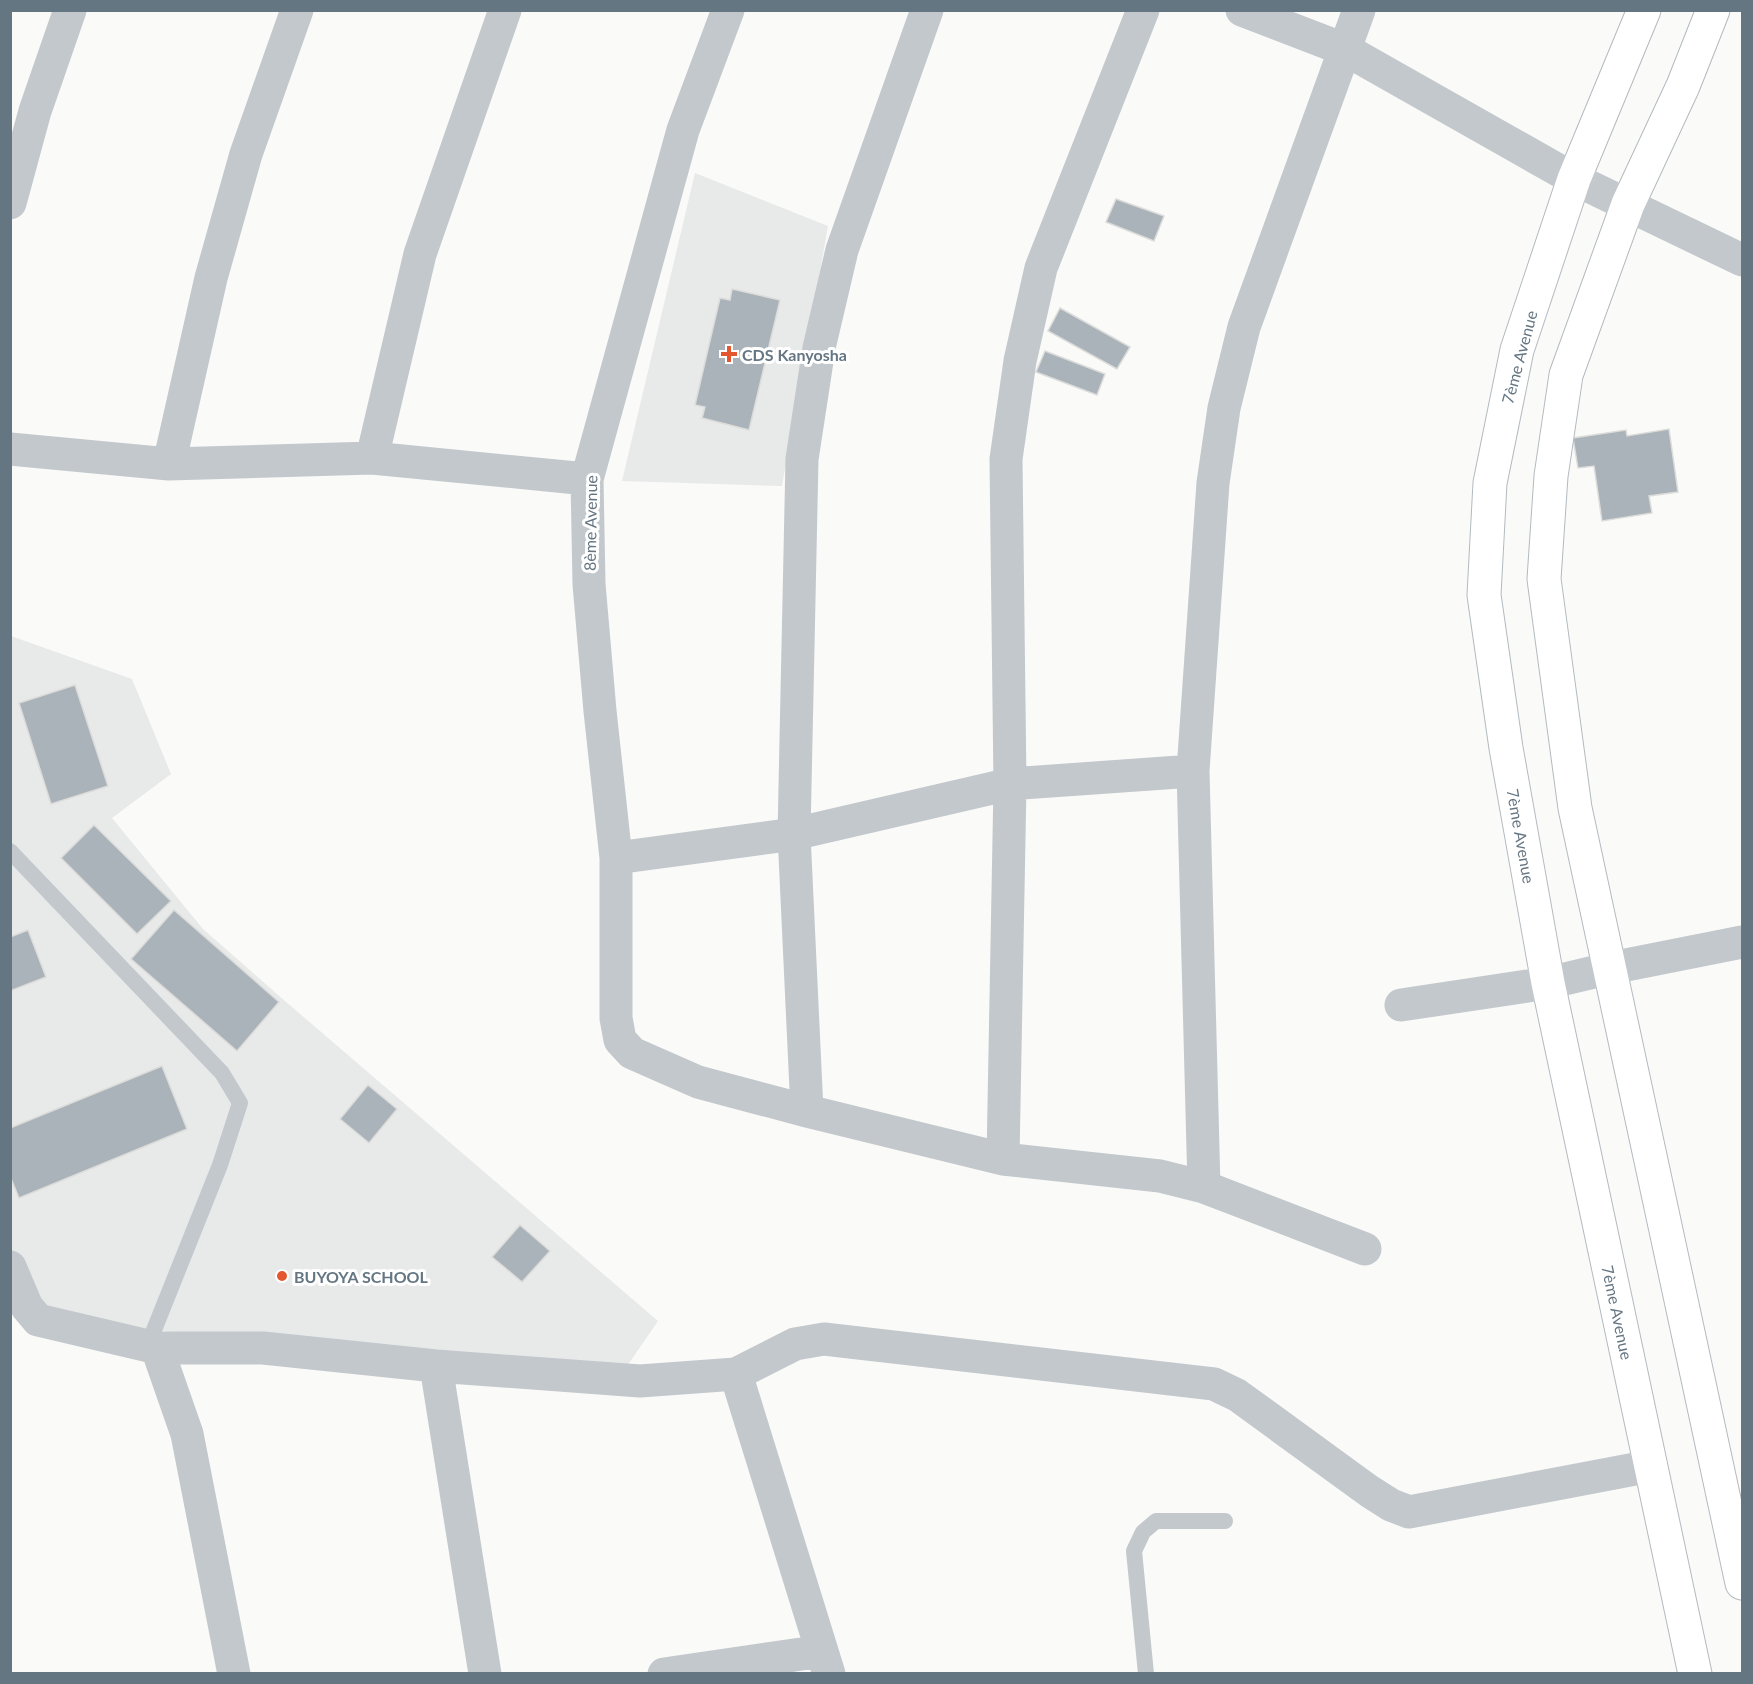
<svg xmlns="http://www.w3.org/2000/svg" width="1753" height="1684" font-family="Lato,sans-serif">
  <rect width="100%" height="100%" fill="#fafaf8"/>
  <path fill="#e8e9e9" d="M 695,173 L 828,226 L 782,486 L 622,481 Z
    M 11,636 L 132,679 L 171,774 L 112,818 L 203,929 L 285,1001 L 658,1321 L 623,1372 L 249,1340 L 154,1330 L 40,1330 L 11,1250 Z"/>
  <path fill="#aab3b9" stroke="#dcdcda" stroke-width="1.5" d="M 1116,199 L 1164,216 L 1154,241 L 1106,222 Z
    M 732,289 L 780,300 L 749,430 L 702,418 L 705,407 L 695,405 L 720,298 L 730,300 Z
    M 1060,308 L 1130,347 L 1117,369 L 1048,331 Z
    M 1045,351 L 1105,374 L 1097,395 L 1036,372 Z
    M 1669,429 L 1678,492 L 1649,496 L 1652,513 L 1602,521 L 1594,466 L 1578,468 L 1573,438 L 1626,430 L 1627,436 Z
    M 75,685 L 108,786 L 51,804 L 19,703 Z
    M 94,825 L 171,901 L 137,934 L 61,858 Z
    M 174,910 L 279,1002 L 237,1051 L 131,959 Z
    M 28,930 L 46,977 L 10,991 L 10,937 Z
    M 162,1066 L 187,1129 L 19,1198 L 10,1176 L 10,1128 Z
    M 368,1085 L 397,1109 L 369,1143 L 340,1119 Z
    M 520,1225 L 550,1251 L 522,1282 L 492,1257 Z"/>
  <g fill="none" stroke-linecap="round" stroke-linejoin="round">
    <g stroke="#b3babf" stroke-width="35">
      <g id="secondary">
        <path id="s1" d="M 1644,10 L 1574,179 L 1517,350 L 1490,483 L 1484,595 L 1506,748 L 1548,983 L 1695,1674"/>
        <path d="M 1713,10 L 1683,86 L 1628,204 L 1566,375 L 1551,476 L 1544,579 L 1575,808 L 1742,1583"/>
      </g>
    </g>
    <path stroke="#c3c8cc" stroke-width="16" d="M 10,851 L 222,1073 L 240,1103 L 220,1165 L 154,1330 L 157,1348
      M 1146,1674 L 1134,1551 L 1143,1532 L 1156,1521 L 1225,1521"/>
    <path stroke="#c3c8cc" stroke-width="33" d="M 728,10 L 683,130 L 587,479 L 589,584 L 600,711 L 616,858 L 616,1018 L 620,1040 L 632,1053 L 698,1082 L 807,1111 L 1003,1159 L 1160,1176 L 1204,1187 L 1365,1249
      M 1242,10 L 1346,50 L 1574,179 L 1742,260
      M 10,203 L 35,111 L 70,10
      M 10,449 L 169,464 L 372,458 L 587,479
      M 372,458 L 420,254 L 505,10
      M 169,464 L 211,278 L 246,154 L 297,10
      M 616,858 L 794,834 L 1010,784 L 1193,771
      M 1401,1005 L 1548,983 L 1611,968 L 1742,942
      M 807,1111 L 794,834 L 802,459 L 819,348 L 842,250 L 927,10
      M 1003,1159 L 1010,784 L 1006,459 L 1020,361 L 1041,268 L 1143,10
      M 1204,1187 L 1193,771 L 1213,483 L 1224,408 L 1244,327 L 1359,10
      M 10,1267 L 27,1307 L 38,1320 L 157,1348 L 263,1348 L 436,1366 L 640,1381 L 736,1374 L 829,1674
      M 157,1348 L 187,1434 L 234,1674
      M 436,1366 L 485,1674
      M 736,1374 L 795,1344 L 824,1339 L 1214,1384 L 1237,1395 L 1369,1491 L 1391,1505 L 1409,1512 L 1651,1466
      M 664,1674 L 822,1651"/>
    <use href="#secondary" stroke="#fff" stroke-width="33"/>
  </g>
  <g fill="#e4572e" stroke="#fff" stroke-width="2">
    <path d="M726 345h6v6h6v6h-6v6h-6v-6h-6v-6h6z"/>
    <circle cx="282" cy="1276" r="6"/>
  </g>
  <g text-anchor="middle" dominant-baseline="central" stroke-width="6" stroke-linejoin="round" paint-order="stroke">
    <g font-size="16" font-weight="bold" fill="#657683" stroke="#fff" text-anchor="start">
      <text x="742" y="354">CDS Kanyosha</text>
      <text x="294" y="1276">BUYOYA SCHOOL</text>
    </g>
    <g font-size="16" fill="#657683" stroke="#fff">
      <text transform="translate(1519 357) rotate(-75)">7ème Avenue</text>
      <text transform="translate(590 523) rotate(-89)">8ème Avenue</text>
      <text stroke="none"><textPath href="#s1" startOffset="855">7ème Avenue</textPath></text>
      <text stroke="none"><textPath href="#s1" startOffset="1341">7ème Avenue</textPath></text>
    </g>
  </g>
  <rect width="1753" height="1684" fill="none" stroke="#657683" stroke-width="24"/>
</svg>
